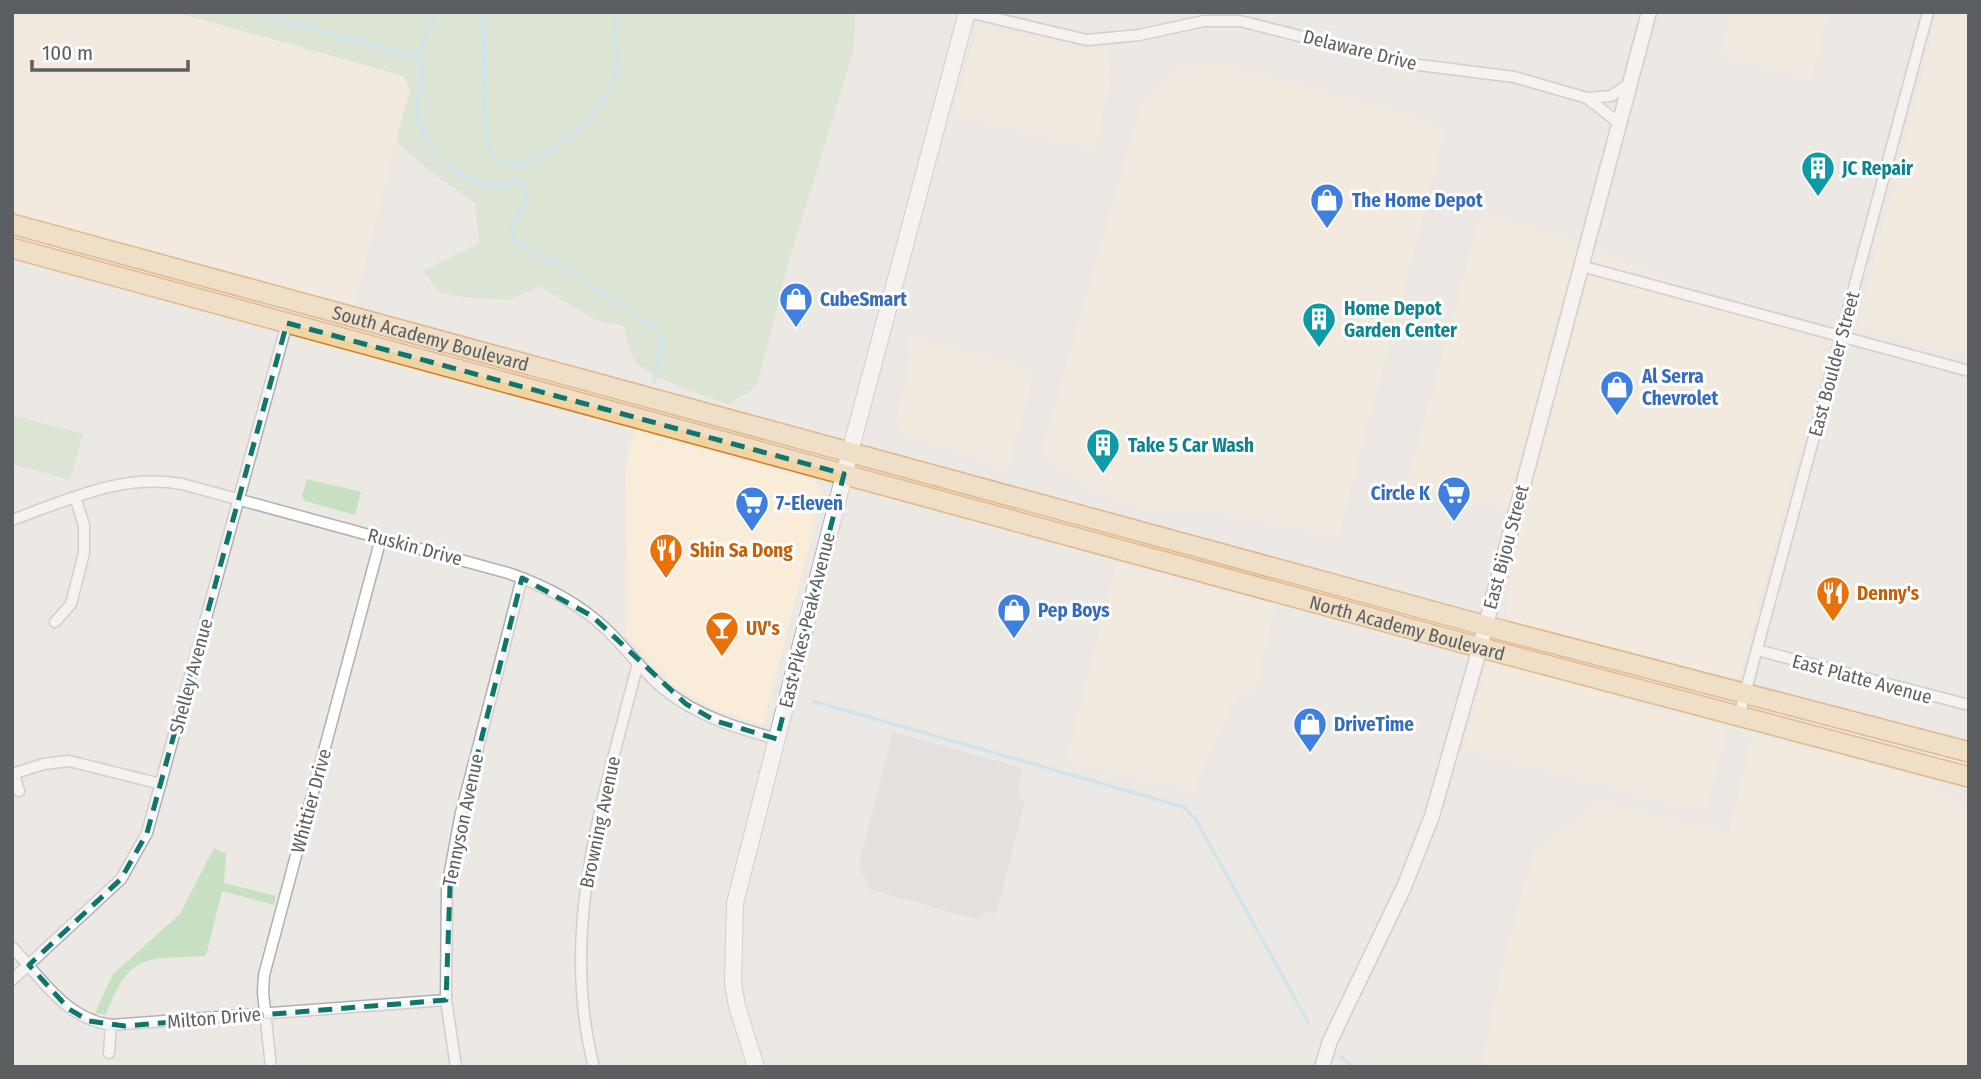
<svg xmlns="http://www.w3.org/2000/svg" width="1981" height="1079" font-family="'Fira Sans Condensed',sans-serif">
  <rect width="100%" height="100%" fill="#ece8e3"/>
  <path fill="#f9edda" d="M 12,12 L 175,12 L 404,76 L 410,89 L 353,308 L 12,214 Z
    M 1731,12 L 1829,12 L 1811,78 L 1720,56 Z
    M 1939,12 L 1969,13 L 1969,356 L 1857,326 Z
    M 984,27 L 1070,47 L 1106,49 L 1111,79 L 1094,149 L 975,119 L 952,118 L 977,30 Z
    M 1218,63 L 1421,119 L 1445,133 L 1338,537 L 1212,511 L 1151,511 L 1099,495 L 1041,454 L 1140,108 L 1154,89 L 1176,70 Z
    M 1481,214 L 1569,238 L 1827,346 L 1739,679 L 1505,631 L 1516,511 L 1406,487 Z
    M 907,337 L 1008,361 L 1034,372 L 1006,475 L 986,460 L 901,435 L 896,423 L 911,356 Z
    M 635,427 L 666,440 L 814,480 L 820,489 L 822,496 L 763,725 L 719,711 L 673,686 L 625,634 L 627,622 L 626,467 Z
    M 1117,563 L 1169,580 L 1275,606 L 1255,692 L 1236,697 L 1193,791 L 1066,761 Z
    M 1499,660 L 1558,677 L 1623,701 L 1724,728 L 1726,736 L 1707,804 L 1699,811 L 1463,749 L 1487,665 Z
    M 1753,734 L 1902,772 L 1969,809 L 1969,1067 L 1493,1067 L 1482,1064 L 1506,951 L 1534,851 L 1599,802 L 1729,833 Z"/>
  <path fill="#dad8d5" d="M 893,732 L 1023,768 L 1018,784 L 1020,799 L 1025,800 L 996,914 L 986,911 L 979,920 L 869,889 L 865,878 L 860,877 L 862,870 L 858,869 Z"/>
  <path fill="#c7e0c2" d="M 175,12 L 855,12 L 853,52 L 788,264 L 758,382 L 748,393 L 728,404 C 708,397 650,378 637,363 C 629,353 627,338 624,326 L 594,319 L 539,286 L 509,300 L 461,297 L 439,292 L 423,271 L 479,243 L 475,203 L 434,174 L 396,142 L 410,89 L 404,76 Z
    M 12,415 L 83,434 L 70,480 L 12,464 Z
    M 307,479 L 361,492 L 355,515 L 305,501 L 302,496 Z
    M 214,848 L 226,854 L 224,883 L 276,896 L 274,905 L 222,891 L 206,956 C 144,959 130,952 106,1015 L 95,1013 L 113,974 L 180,914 Z"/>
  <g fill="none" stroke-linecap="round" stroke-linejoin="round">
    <path stroke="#abdff4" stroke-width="3.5" d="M 250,12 L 417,57
      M 478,12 L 483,22 L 485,140 C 490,149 494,161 505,163 C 541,172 600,113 612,83 C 622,60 613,37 615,14 L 619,12
      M 417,57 C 429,75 416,90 417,109 C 419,150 461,183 499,187 C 506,187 513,182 519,179 L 528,193 L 511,228 L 515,240 L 532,253 L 558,264 L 653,327 L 662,345 L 654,381
      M 417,57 L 433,19 L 440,12
      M 813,701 L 1184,807 L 1196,820 L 1308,1022
      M 1342,1057 L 1352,1067"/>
    <g stroke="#aeb1b3" stroke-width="13">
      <path id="minor" d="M 968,12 L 1087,40 L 1139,35 L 1204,21 L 1240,21 L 1411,64 L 1514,77 L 1587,98 L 1611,96 L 1629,84
        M 1587,98 L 1619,123
        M 1581,266 L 1969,371
        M 12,520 C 68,500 121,473 182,484 L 508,573 C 543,585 577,602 605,628 C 626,648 643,672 665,690 C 699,717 737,728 777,739
        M 55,622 L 71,604 L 84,553 L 84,525 L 75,497
        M 1757,650 L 1969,705
        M 1739,716 L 1928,12
        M 12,774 L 44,764 L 69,761 L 161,784
        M 14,774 L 19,791
        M 12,947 C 41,978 66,1019 111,1025 L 446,1000
        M 12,980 L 121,879 L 147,833 L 287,323
        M 109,1053 L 111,1025
        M 271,1067 L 263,993 L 264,975 L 381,538
        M 456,1067 L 446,1000 L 447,887 L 461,813 L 522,578
        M 594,1067 C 558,928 604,797 638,663"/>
    </g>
    <g stroke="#aeb1b3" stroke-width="17">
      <path id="tertiary" d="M 1322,1067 L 1330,1041 L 1404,887 L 1432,816 L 1477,658 L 1649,12"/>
    </g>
    <g stroke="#afb3b6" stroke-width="18">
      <path id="secondary" d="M 756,1067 L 737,1006 L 733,983 L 735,903 L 850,452 L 967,12"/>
    </g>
    <g stroke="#d27d1c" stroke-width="22">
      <g id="trunk">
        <path id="s1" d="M 12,224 L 1505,631 L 1969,752"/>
        <path id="s2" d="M 12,248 L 1463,643 L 1969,777"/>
      </g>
    </g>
    <use href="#minor" stroke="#fff" stroke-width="10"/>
    <use href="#tertiary" stroke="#fff" stroke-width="14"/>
    <use href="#secondary" stroke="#fff" stroke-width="16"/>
    <use href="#trunk" stroke="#f2d4a2" stroke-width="19"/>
  </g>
  <path d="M0 0H1981V1079H0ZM 287,323 L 844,474 L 777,739 L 716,721 L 686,704 L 592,616 L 522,578 L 451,859 L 446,1000 L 125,1026 L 89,1021 L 69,1009 L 29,965 L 121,879 L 147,833 Z" fill="#ece8e3" fill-opacity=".55" fill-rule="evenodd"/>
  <path fill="none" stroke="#0f766e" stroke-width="5" stroke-dasharray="14 9" stroke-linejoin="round" d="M 287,323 L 844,474 L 777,739 L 716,721 L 686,704 L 592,616 L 522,578 L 451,859 L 446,1000 L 125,1026 L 89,1021 L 69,1009 L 29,965 L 121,879 L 147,833 Z"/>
  <defs>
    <g id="building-pin" transform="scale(1.75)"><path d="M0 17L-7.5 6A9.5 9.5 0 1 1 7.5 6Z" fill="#0f9aa8" stroke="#fff"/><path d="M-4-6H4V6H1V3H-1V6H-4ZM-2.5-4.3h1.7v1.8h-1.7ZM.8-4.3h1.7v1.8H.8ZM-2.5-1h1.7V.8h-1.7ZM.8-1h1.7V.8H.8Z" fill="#fff"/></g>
    <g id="shop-pin" transform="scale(1.75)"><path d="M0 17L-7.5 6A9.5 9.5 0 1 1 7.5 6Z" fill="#3f7fe0" stroke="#fff"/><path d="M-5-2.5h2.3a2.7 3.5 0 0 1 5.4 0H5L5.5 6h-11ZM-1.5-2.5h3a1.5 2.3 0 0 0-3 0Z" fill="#fff"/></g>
    <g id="supermarket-pin" transform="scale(1.75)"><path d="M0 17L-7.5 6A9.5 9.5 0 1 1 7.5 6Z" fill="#3f7fe0" stroke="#fff"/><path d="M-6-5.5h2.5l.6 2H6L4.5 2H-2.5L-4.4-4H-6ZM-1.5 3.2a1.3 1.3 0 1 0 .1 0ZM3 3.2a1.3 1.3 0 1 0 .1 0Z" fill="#fff"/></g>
    <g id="restaurant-pin" transform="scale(1.75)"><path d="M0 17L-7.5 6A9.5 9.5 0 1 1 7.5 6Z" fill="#e8710a" stroke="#fff"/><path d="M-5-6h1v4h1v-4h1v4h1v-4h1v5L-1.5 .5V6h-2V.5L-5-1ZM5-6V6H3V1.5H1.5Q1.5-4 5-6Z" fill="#fff"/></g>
    <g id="bar-pin" transform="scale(1.75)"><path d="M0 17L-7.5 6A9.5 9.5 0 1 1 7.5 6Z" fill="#e8710a" stroke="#fff"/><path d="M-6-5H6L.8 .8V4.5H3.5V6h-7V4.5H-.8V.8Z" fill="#fff"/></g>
  </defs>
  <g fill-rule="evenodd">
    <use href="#building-pin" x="1818" y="168"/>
    <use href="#shop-pin" x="1327" y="200"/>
    <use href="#shop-pin" x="796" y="299"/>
    <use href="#building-pin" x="1319" y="319"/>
    <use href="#shop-pin" x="1617" y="387"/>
    <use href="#building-pin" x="1103" y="445"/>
    <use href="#supermarket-pin" x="1454" y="493"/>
    <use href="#supermarket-pin" x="752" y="503"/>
    <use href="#restaurant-pin" x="666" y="550"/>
    <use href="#restaurant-pin" x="1833" y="593"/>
    <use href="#shop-pin" x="1014" y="610"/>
    <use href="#bar-pin" x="722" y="628"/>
    <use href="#shop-pin" x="1310" y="724"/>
  </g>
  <g text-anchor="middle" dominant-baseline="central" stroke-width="6" stroke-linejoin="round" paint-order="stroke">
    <g font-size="19" fill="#5b5f61" stroke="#fff">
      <text transform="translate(1360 50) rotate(14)">Delaware Drive</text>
      <text stroke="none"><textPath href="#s1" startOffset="434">South Academy Boulevard</textPath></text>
      <text transform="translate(1834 364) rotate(-75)">East Boulder Street</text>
      <text transform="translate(415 547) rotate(15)">Ruskin Drive</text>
      <text transform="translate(1506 547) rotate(-75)">East Bijou Street</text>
      <text transform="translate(807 620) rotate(-76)">East Pikes Peak Avenue</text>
      <text stroke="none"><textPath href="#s2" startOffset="1446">North Academy Boulevard</textPath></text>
      <text transform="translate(191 676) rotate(-75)">Shelley Avenue</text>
      <text transform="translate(1862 679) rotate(15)">East Platte Avenue</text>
      <text transform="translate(311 801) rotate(-75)">Whittier Drive</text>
      <text transform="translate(463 820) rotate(-78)">Tennyson Avenue</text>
      <text transform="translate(600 822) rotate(-78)">Browning Avenue</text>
      <text transform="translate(214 1018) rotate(-5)">Milton Drive</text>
    </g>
    <g font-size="19" font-weight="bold" fill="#0d838f" stroke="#fff" text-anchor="start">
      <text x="1842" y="168">JC Repair</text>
      <text x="1344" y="308">Home Depot<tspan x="1344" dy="22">Garden Center</tspan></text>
      <text x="1128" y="445">Take 5 Car Wash</text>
    </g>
    <g font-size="19" font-weight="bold" fill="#366cbe" stroke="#fff" text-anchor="start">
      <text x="1352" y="200">The Home Depot</text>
      <text x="820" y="299">CubeSmart</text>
      <text x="1642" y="376">Al Serra<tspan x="1642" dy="22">Chevrolet</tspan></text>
      <text x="1430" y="493" text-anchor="end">Circle K</text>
      <text x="776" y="503">7-Eleven</text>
      <text x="1038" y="610">Pep Boys</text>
      <text x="1334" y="724">DriveTime</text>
    </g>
    <g font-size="19" font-weight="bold" fill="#c56008" stroke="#fff" text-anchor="start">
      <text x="690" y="550">Shin Sa Dong</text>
      <text x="1857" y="593">Denny's</text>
      <text x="746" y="628">UV's</text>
    </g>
  </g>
  <rect width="1981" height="1079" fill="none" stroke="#5b5f61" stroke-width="28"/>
  <path d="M32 60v10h156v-10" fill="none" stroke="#5b5f61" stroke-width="3.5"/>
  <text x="42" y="60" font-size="21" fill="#5b5f61" stroke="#ffffff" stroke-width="5" paint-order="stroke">100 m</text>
</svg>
